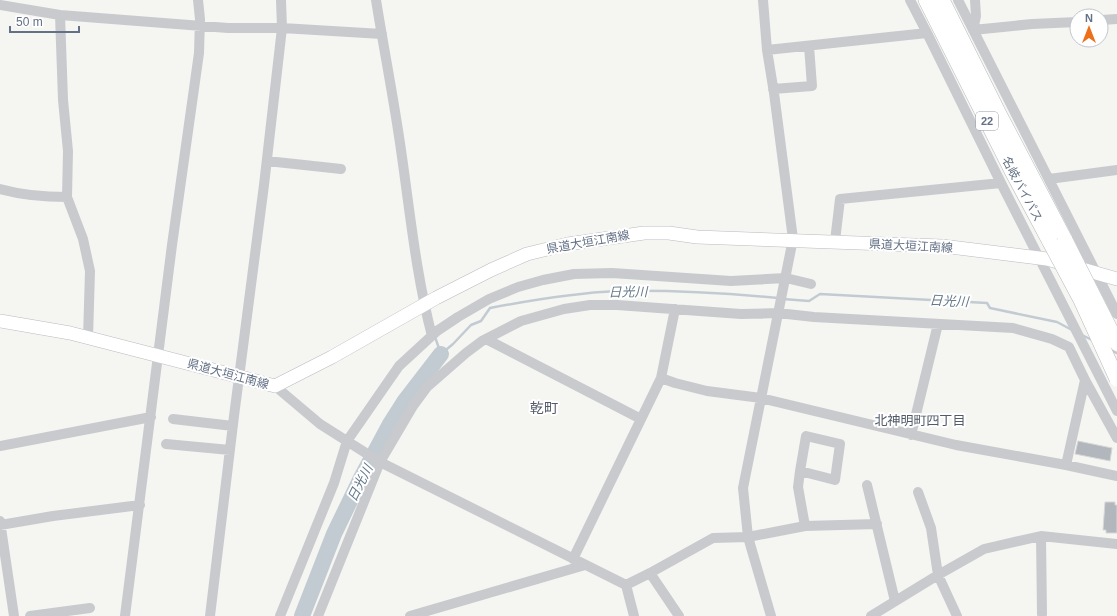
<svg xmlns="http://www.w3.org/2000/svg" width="1117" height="616" font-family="Arial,'Noto Sans JP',sans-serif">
  <rect width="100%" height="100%" fill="#f5f6f2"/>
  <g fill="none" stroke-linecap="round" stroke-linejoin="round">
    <path stroke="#c3cbd2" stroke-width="2.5" d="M 783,299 L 809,301 L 820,294 L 987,303 L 990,308 L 1057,322 L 1072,330
      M 1082,335 L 1094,341
      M 435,337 L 441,354 L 453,344 L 471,325 L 481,321 L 490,308 C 532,300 574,293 617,291 C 671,290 724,293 778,298
      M 1110,350 L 1117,353"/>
    <path stroke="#c3cbd2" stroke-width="16" d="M 302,616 L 334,534 L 361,478 L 390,424 L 404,402 L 441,354"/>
  </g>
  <path fill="#b2b7be" stroke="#d7d7d5" d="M 1078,441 L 1112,448 L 1110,461 L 1075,454 Z
    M 1105,502 L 1115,502 L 1115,505 L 1117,505 L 1117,533 L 1106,533 L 1106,530 L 1103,530 Z"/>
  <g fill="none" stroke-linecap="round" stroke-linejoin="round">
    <g stroke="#b8bbc0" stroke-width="14">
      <path id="major" d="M 0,321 L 70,333 L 275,386 L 332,357 L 436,298 L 491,270 L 527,254 L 568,244 L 644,233 L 669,233 L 697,237 L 942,246 L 1047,259 L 1117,279"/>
    </g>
    <g stroke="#b7babe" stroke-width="16">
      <path id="highway" d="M 926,0 L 1012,171 L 1050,242
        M 942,0 L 999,114 L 1065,240"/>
    </g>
    <path stroke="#c8cace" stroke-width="10" d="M 376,0 C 384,50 394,100 401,150 C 410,212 416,275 432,336
      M 763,0 L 767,50 L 774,93 L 793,239 L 743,488 L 748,537 L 771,616
      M 958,0 L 1117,314
      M 975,0 L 976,16 L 973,30 L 1032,24 L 1077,22
      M 0,5 L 60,15 L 228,28 L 282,28 L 382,34
      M 60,15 L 63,100 L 68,151 L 67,197 L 83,239 L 90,271 L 88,338
      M 1101,20 L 1117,19
      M 927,33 L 1001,183 L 1117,411
      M 767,50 L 927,33 L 910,0
      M 773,89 L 812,86 L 809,46
      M 267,161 L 341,169
      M 1049,179 L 1117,170
      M 0,189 C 22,195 44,197 67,197
      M 835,241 L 840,199 L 1001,183
      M 486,339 L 641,419
      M 661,378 L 675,309
      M 275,386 L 320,424 L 380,462 L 626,585
      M 173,419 L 233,426
      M 911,435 L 938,324
      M 166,444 L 230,450
      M 0,446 L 151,417
      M 1066,465 L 1085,380
      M 800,471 L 806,436 L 840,444 L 835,480 L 800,471 L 798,487 L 805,526
      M 867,485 L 895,601
      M 918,492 L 931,528 L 938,575 L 957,616
      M 0,521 L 14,616
      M 0,525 L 53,516 L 140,505
      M 1041,536 L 1042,614
      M 573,559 L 661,378 L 675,383 L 707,391 L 761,398 L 956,445 L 1066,465 L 1117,476
      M 650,573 L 679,616
      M 626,585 L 650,573 L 713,538 L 748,537 L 805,526 L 877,524
      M 626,585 L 634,616
      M 30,616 L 90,608
      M 125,616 L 172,245 L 199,53 L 200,19 L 198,0
      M 210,616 L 234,416 L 264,185 L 282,28 L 281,0
      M 280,616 L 334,483 L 347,441 L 399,366 L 437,331 L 458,317 L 489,299 L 518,287 L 543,280 L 574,274 L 612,273 L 731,281 L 786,278 L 811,284
      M 318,616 L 380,462 L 413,406 L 427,387 L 466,353 L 482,341 L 521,321 L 564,309 L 590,305 L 617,305 L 741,314 L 778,313 L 814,317 L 1013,328 L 1052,339 L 1069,347 L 1085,380 L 1117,438
      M 410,616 L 585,565
      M 871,616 L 938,575 L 984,549 L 1041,536 L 1117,544"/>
    <use href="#major" stroke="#fff" stroke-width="13"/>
    <use href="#highway" stroke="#fff" stroke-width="15"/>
    <g stroke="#b7babe" stroke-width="16" stroke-linecap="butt">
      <path id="highway-bridge" d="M 1065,240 L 1117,343
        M 1050,242 L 1081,300 L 1117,379"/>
    </g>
    <use href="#highway-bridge" stroke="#fff" stroke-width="15"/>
  </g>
  <g text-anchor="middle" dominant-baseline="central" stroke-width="4" stroke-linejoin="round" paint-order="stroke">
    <rect fill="#fff" stroke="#929baa" stroke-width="1" x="976" y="112" width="22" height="18" rx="3"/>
    <g font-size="11" font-weight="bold" fill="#637085">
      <text x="987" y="121">22</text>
    </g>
    <g font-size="12" fill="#637085" stroke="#fff">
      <text transform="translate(1022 189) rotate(62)">名岐バイパス</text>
      <text transform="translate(588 242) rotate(-10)">県道大垣江南線</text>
      <text transform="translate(911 246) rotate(3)">県道大垣江南線</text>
      <text transform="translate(228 374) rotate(15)">県道大垣江南線</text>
    </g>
    <g font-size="13" font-style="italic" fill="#637889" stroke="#fff">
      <text transform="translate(628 292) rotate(-1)">日光川</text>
      <text transform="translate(949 301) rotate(3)">日光川</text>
      <text transform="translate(360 483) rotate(-63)">日光川</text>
    </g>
    <g font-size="13" fill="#515b69" stroke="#fff">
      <text x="920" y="420">北神明町四丁目</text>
    </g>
    <g font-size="14" fill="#515b69" stroke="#fff">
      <text x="544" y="408">乾町</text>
    </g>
  </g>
  <g transform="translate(1089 28)"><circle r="19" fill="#ffffff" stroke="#c1c6ce"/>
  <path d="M0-3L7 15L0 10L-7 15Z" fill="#ed6f1a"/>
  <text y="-6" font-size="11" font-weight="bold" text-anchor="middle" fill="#637085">N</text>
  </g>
  <path d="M10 26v6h69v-6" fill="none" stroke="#637085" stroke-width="2"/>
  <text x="16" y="26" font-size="12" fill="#637085" stroke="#ffffff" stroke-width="3" paint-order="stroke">50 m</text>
</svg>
